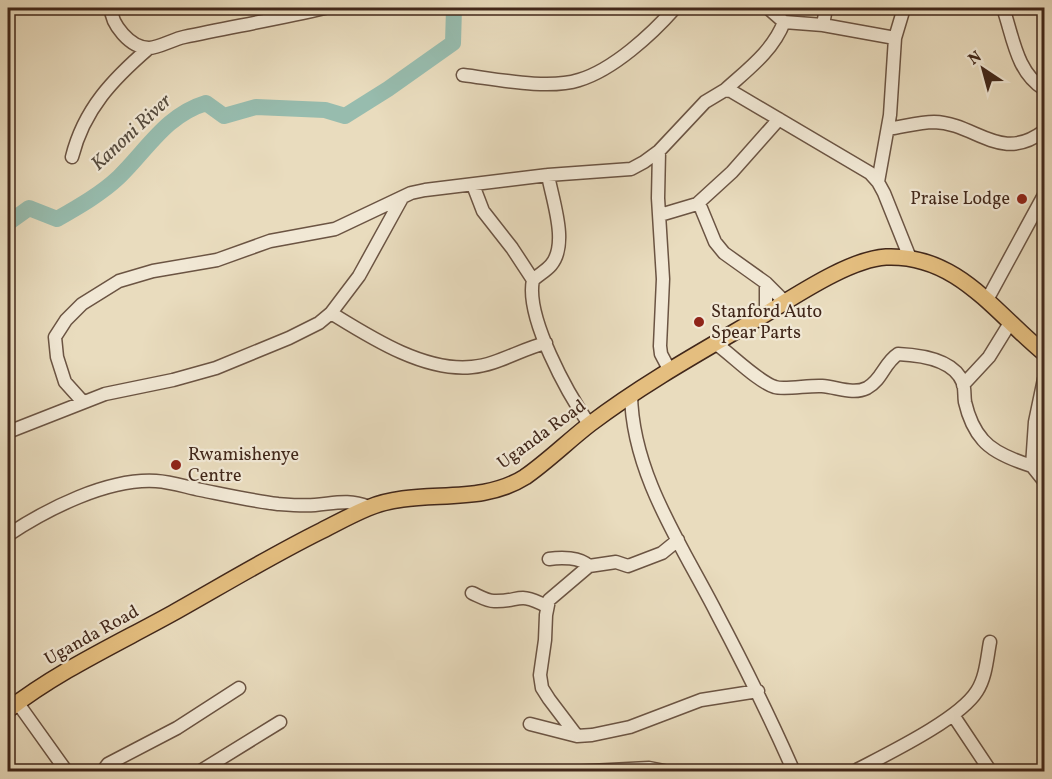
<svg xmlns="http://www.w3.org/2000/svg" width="1052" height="779" font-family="Vollkorn,serif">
  <rect width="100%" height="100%" fill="#e9dcbe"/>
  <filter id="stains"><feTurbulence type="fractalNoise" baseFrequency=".00333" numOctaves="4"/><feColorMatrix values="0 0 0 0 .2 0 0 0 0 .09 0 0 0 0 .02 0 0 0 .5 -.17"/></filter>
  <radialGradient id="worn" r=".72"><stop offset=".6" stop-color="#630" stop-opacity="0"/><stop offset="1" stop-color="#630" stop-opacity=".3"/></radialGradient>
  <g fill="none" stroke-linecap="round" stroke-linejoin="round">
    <path stroke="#97bcae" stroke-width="16" d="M 8,223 L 29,208 L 57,219 C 78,207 101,194 119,177 C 147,150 166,115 206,103 L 224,116 L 256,107 L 325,110 L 345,116 L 388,89 L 453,43 L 454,8"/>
    <g stroke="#6b5443" stroke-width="15">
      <path id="minor" d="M 111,8 C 111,24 130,48 149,48 C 158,48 174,39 184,37 C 231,27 278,19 325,8
        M 768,8 L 784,22 L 823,25 L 895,38
        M 1003,8 C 1013,36 1016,72 1044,89
        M 823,25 L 826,8
        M 463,75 C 496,79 548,90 579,80 C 613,70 652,34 675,8
        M 725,90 C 747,70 773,51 784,22
        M 888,129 C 903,127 919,122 934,122 C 976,123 1000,164 1044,131
        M 659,151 L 658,198 L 663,279 L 660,346 L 661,354 L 670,371
        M 72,157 C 84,109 113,79 149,48
        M 548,175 C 552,199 569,244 551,265 C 546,271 538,275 533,280 C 525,317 568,394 589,424
        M 878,182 L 890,115 L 895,38 L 904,8
        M 473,185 L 483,211 L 512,248 L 533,280
        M 697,204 L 732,172 L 779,119
        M 660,215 L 697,204 L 701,208 L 715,242 L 724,253 L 766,283 L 785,302
        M 987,300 L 1044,195
        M 331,313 C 370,337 424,372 472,367 C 497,365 521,349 546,343
        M 766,314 L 766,283
        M 715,343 C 731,354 758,382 775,387 C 784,390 810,385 822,386 C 837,387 853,395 867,388 C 882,380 884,363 898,354 C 920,355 954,359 963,383 C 965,389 964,396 965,402 C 968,415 974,430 983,440 C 994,453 1016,461 1032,466
        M 1044,379 L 1035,422 L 1032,466 L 1044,481
        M 963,385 L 989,357 L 1010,323
        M 631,394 C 632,473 681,544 716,612 C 744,665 770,717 794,772
        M 83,402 L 65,382 L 57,357 L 55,337 L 66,320 L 82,304 L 119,281 L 153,271 L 217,260 L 270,241 L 335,229 L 411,193 L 425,190 L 548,175 L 631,169 L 644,162 L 659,151 L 705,102 L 725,90 L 731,91 L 870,173 L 878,182 L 884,193 L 910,258
        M 8,432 L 105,394 L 173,380 L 216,368 L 289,338 L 319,323 L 331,313 L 359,276 L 402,198
        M 8,535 C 47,509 108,478 156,481 C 172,482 186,487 201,490 C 226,495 253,501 278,504 C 291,505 303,506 315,505 C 337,503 348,499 369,507
        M 549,559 C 561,557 580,557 589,566
        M 472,593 C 479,596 487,601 494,601 C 520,602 518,591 546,606 L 547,609
        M 11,704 L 17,702 L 67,772
        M 953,715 L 989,769
        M 530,724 L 577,736 L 592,735 L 630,727 L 701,700 L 758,691
        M 577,736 L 549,699 L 542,688 L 540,675 L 545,640 L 546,615 L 549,600 L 589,566 L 616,562 L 628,566 L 662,553 L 678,540
        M 102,772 L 108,764 L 177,728 L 239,688
        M 199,772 L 280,722
        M 570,772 L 649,768 L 669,772
        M 853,772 C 885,755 959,720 977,691 C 986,677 987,658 990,642"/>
    </g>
    <g stroke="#41271a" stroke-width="18">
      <path id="major" d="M 8,710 C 58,671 117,644 173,613 C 221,586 269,557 319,532 C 335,524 351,515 368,508 C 417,487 478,507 525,477 C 548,461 568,441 590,424 C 644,383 704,350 762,316 C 794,297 849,259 886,257 C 957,254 994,312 1044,353"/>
    </g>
    <use href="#minor" stroke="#f1e8d5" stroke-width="12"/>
    <use href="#major" stroke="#e4be7f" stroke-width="15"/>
  </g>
  <g fill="#8f2418" stroke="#f1e8d5" stroke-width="2">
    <circle cx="1022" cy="199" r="6"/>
    <circle cx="699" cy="322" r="6"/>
    <circle cx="176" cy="465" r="6"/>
  </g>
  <g text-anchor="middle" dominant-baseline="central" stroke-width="4.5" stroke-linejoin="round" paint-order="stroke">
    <g font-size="18" fill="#41271a" stroke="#f1e8d5" text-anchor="start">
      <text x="1010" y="199" text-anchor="end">Praise Lodge</text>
      <text x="711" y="312">Stanford Auto<tspan x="711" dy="21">Spear Parts</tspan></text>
      <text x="188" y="455">Rwamishenye<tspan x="188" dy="21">Centre</tspan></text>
    </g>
    <g font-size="18" fill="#41271a" stroke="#f1e8d5">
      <text transform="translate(542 435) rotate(-36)">Uganda Road</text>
      <text transform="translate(92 636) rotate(-29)">Uganda Road</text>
    </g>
    <g font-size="20" font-style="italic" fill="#564c3f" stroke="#f1e8d5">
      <text transform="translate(132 133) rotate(-43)">Kanoni River</text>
    </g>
  </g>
  <rect width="1052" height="779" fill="none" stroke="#e9dcbe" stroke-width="30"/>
  <rect x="9" y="9" width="1034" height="761" fill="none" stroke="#41271a" stroke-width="3"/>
  <rect x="15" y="15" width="1022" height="749" fill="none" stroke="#41271a" stroke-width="1.5"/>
  <g transform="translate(983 69) rotate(324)" stroke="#f1e8d5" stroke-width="4.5" paint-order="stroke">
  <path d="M0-4.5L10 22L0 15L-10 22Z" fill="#41271a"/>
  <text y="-9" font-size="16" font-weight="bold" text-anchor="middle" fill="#41271a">N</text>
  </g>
  <rect width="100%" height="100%" filter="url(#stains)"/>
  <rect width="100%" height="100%" fill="url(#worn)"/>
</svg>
